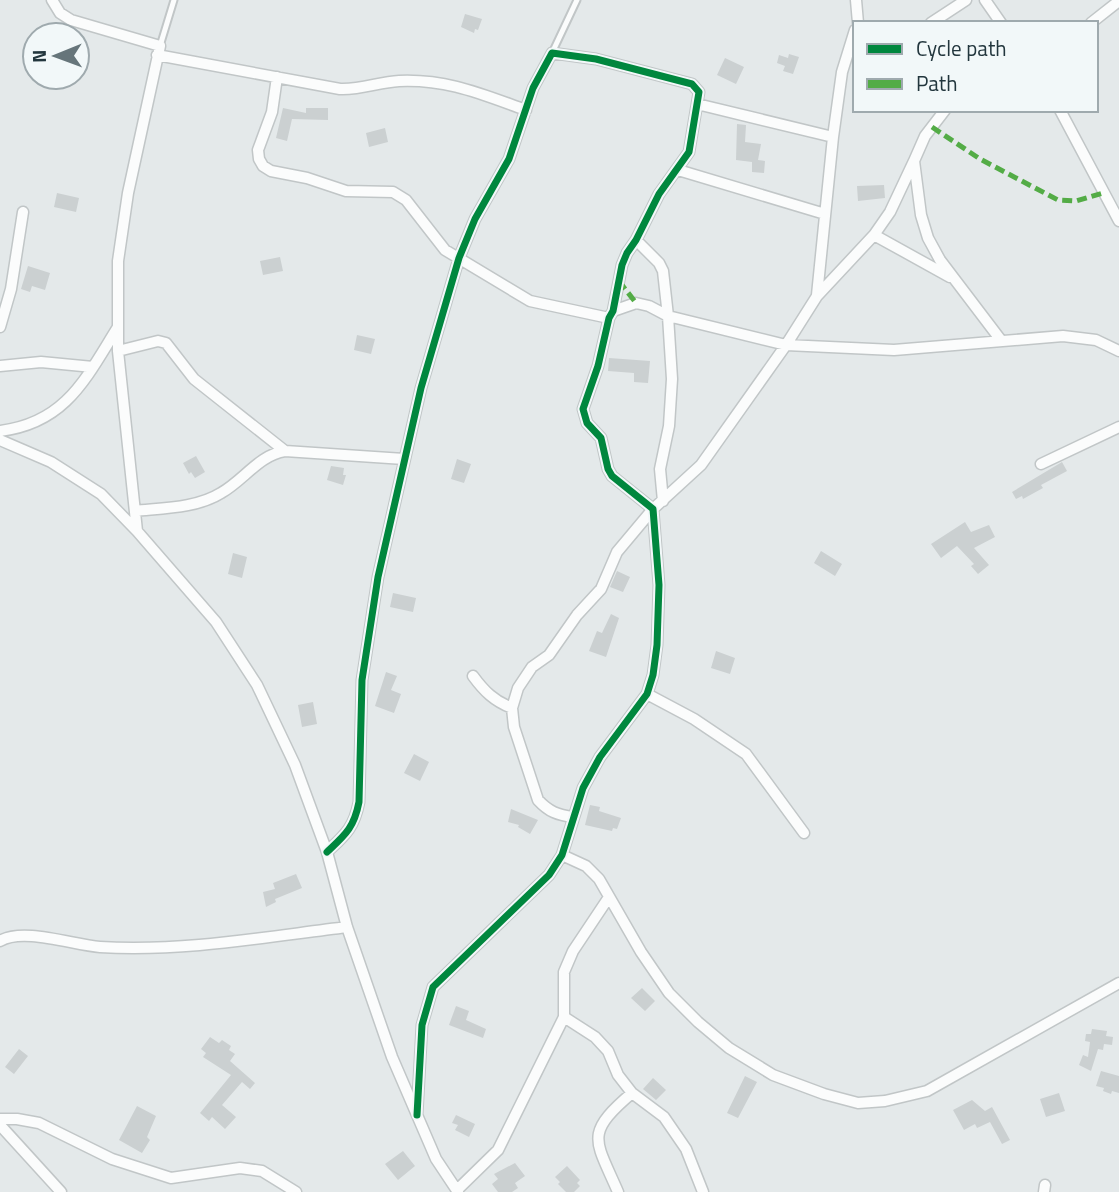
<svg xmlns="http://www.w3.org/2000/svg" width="1119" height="1192" font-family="'Titillium Web',sans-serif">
  <rect width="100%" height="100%" fill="#e4e9ea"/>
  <path fill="#cbd0d1" d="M 465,14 L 482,19 L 478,30 L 475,29 L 474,33 L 461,27 Z
    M 789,54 L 799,57 L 793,74 L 783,71 L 785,66 L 777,63 L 779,55 L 788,58 Z
    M 725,58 L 744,67 L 736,84 L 717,75 Z
    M 283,108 L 306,113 L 306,108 L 328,108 L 328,120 L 292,119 L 287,141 L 276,138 Z
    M 737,124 L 746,125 L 745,142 L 761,144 L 758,160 L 765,161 L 764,173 L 752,172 L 752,162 L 736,160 Z
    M 385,128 L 388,142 L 369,147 L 366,133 Z
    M 884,185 L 885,198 L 858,201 L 857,186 Z
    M 57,193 L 79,198 L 76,212 L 54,207 Z
    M 280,257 L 283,271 L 263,275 L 260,261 Z
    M 28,266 L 50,273 L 45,290 L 32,286 L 30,292 L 21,289 Z
    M 357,335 L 375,339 L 371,354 L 354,350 Z
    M 609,358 L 650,361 L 648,383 L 634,382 L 634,373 L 608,371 Z
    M 196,456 L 205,472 L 195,478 L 191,472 L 189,474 L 183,463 Z
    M 457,459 L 471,464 L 464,483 L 451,479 Z
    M 1062,462 L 1067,471 L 1041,485 L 1043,488 L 1023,499 L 1022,496 L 1016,499 L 1012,492 Z
    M 331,466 L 344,468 L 343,475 L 346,475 L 343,485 L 327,480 Z
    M 965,522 L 971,532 L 989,525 L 995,537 L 974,548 L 989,565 L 978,574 L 971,566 L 974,564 L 957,546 L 941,558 L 931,544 Z
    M 821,551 L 842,564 L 835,576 L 814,563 Z
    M 233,553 L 247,557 L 242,578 L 228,574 Z
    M 617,571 L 630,577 L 623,592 L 610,587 Z
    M 393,593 L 416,598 L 413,612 L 390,607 Z
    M 611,614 L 619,618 L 606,657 L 589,651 L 597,631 L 602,633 Z
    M 716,651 L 735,658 L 730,674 L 711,668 Z
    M 386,672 L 397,676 L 391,690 L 401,694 L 394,713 L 375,706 Z
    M 313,702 L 317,724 L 302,727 L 298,705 Z
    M 414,754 L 429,762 L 420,781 L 404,773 Z
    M 590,805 L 600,807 L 599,811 L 621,818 L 617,829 L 613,828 L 612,831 L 585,825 Z
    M 511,809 L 538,820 L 530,834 L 518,827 L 519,825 L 508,822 Z
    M 296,874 L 302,888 L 275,899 L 276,902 L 266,907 L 263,892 L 275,889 L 273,883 Z
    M 642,988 L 655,1001 L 645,1011 L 631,998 Z
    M 456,1006 L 469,1011 L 466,1020 L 486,1029 L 483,1038 L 449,1025 Z
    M 1092,1029 L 1107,1031 L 1106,1036 L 1113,1037 L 1112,1045 L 1104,1044 L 1103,1050 L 1098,1049 L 1091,1071 L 1079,1065 L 1083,1055 L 1088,1057 L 1090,1042 L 1085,1041 L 1086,1034 L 1091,1034 Z
    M 210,1037 L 219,1043 L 222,1040 L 231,1046 L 229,1050 L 235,1054 L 230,1061 L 255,1083 L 250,1089 L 242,1082 L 222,1105 L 236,1117 L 225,1129 L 212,1117 L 209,1121 L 200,1113 L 231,1075 L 203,1057 L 206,1053 L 201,1049 Z
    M 19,1049 L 28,1056 L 14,1074 L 5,1067 Z
    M 1101,1071 L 1119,1076 L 1119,1093 L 1112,1091 L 1111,1094 L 1103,1091 L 1104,1088 L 1096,1086 Z
    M 745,1076 L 757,1082 L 738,1118 L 727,1113 Z
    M 653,1078 L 666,1090 L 656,1100 L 643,1089 Z
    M 1059,1093 L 1065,1111 L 1046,1117 L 1040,1099 Z
    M 972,1100 L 985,1111 L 992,1107 L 1010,1140 L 1002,1144 L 990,1122 L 977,1128 L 975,1124 L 964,1130 L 953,1110 Z
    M 137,1106 L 156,1116 L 147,1137 L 150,1140 L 142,1153 L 119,1140 Z
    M 456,1115 L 475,1124 L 469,1137 L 455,1130 L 458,1125 L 452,1123 Z
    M 403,1151 L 415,1166 L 398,1180 L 385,1164 Z
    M 515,1163 L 525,1176 L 515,1183 L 518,1188 L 512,1192 L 498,1192 L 492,1184 L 498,1179 L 494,1174 Z
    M 567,1166 L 580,1180 L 577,1183 L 580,1186 L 574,1192 L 566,1192 L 558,1184 L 560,1182 L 555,1177 Z"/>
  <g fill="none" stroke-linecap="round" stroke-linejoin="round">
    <g stroke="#c1c6c7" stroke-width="9">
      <path id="service" d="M 160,46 L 174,0
        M 552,53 L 577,0"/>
    </g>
    <g stroke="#c1c6c7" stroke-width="13">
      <path id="minor" d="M 52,0 L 60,13 L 71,20 L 160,46 L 128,193 L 118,261 L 118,351 L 137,531
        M 856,0 L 858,23
        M 985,0 L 1001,23
        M 931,23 L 966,0
        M 1091,23 L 1119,1
        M 157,55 L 340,89 C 361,90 379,82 399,81 C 448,79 481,94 526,110
        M 277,77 L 272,112 L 258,150 L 259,159 L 263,166 L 271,171 L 307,178 L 346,191 L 393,192 L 406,200 L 445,250 L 530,301 L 609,318
        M 697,104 L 833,137 L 817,295
        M 945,110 L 925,136 L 914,161 L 921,215 L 928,238 L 940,260 L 1000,339
        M 1060,110 L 1119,221
        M 833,137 L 842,72 L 855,30
        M 678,170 L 825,214
        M 874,235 L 950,277
        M 636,240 L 659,263 L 663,271 L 668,316 L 672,379 L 669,426 L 660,469 L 663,501
        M 613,311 L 636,303 L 649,306 L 668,316 L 786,345 L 894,350 L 1063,336 L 1096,340 L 1119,351
        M 0,327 L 11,289 L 23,212
        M 118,351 L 158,341 L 166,343 L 194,379 L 285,451
        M 0,366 L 41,362 L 93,367
        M 0,431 C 66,423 86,378 118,327
        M 0,440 L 51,462 L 101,494 L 137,531 L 216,622 L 257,685 L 295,765 L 327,852 L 347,927 L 392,1057 L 436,1159 L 458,1192
        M 1041,464 L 1119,427
        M 135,511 C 163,508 197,508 221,493 C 244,480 259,455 285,451 L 404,459
        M 473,676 C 484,691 494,701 512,708
        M 647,694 L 694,719 L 746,754 L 804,833
        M 573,817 C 558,815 549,812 538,800 L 514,727 L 512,708 L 518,688 L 532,667 L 549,655 L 577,615 L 601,589 L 617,552 L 653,509 L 701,465 L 786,345 L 817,296 L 874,235 L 890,212 L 914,161
        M 327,852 C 345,835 354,828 359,802 L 362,680 L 378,577 L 421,388 L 459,258 L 475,219 L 509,159 L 533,88 L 552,53 L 596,59 L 692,84 L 699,92 L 689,152 L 659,194 L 636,240 L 627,253 L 622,265 L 613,311 L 609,318 L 598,366 L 583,409 L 587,423 L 601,438 L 608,469 L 612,476 L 653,509 L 659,585 L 657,645 L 653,675 L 647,694 L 600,757 L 583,788 L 562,855 L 549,875 L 433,987 L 422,1025 L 417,1115
        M 562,855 L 586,866 L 599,879 L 641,952 L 669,993 L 698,1022 L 729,1048 L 773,1075 L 824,1094 L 858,1103 L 885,1101 L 927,1091 L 1119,983
        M 0,941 C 23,927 73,945 100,947 C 183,952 265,937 347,927
        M 564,1017 L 595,1037 L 608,1051 L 618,1075 L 632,1093 L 664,1117 L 686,1149 L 703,1192
        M 0,1119 L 17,1119 L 39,1123 L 112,1159 L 171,1178 L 240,1168 L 262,1171 L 296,1192
        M 0,1125 L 61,1192
        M 457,1190 L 498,1150 L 564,1017 L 564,972 L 573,951 L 609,897
        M 618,1192 C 595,1139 584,1134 632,1093
        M 1044,1192 L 1045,1185"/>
    </g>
    <use href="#service" stroke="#fbfcfc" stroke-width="5"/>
    <use href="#minor" stroke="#fbfcfc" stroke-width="10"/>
    <path stroke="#53ac46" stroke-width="5" stroke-dasharray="10 5" stroke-linecap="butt" d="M 932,127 L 980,159 L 1058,200 L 1076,201 L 1103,193
      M 619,281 L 636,303"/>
    <g stroke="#f2f8f9" stroke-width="11">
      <path id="cycleway" d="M 327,852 C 345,835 354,828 359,802 L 362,680 L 378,577 L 421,388 L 459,258 L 475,219 L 509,159 L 533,88 L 552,53 L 596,59 L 692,84 L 699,92 L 689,152 L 659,194 L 636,240 L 627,253 L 622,265 L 613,311 L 609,318 L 598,366 L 583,409 L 587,423 L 601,438 L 608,469 L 612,476 L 653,509 L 659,585 L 657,645 L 653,675 L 647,694 L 600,757 L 583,788 L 562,855 L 549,875 L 433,987 L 422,1025 L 417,1115"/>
    </g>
    <use href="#cycleway" stroke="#00873e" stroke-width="7"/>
  </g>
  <rect x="853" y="21" width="245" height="91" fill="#f2f8f9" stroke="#9faaae" stroke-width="2"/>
  <rect x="867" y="44" width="35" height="10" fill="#00873e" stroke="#9faaae" stroke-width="2"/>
  <text x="916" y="56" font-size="21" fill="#22363d">Cycle path</text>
  <rect x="867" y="79" width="35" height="10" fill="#53ac46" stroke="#9faaae" stroke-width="2"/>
  <text x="916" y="91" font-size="21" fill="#22363d">Path</text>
  <g transform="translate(56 56) rotate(269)"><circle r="33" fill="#f2f8f9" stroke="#9faaae" stroke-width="2"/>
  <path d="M0-5L12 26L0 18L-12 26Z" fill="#66757a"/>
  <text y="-10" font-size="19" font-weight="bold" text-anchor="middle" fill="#22363d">N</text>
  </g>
</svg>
